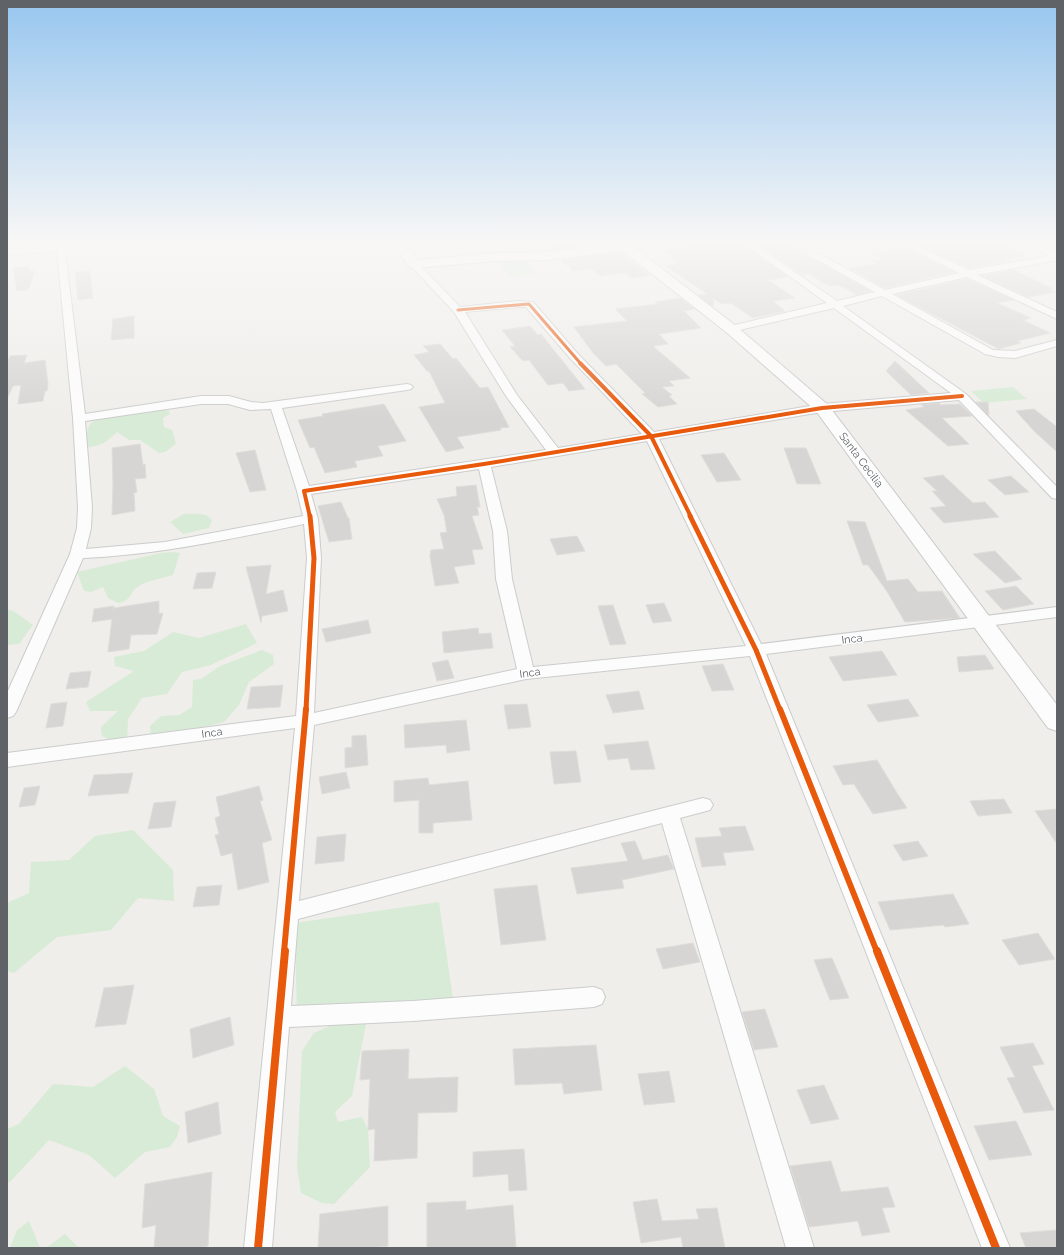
<svg xmlns="http://www.w3.org/2000/svg" width="1064" height="1255" font-family="Raleway,sans-serif">
  <rect width="100%" height="100%" fill="#efeeea"/>
  <path fill="#d8ebd6" d="M 523,260 L 536,274 L 510,277 L 498,262 Z
    M 1013,387 L 1027,399 L 984,403 L 971,391 Z
    M 162,409 L 169,411 L 170,414 L 163,418 L 164,427 L 172,430 L 176,444 L 165,452 L 159,453 L 140,440 L 129,440 L 117,432 C 106,442 102,446 87,447 C 87,439 86,429 91,423 C 99,413 148,410 162,409 Z
    M 184,514 C 194,514 206,512 212,520 L 209,528 L 183,534 L 170,522 Z
    M 174,552 L 180,553 L 173,575 C 163,578 147,581 139,586 C 129,592 133,600 118,603 L 108,598 L 103,587 L 91,592 L 84,591 L 77,572 L 161,553 Z
    M 7,609 L 15,612 L 33,625 L 19,644 L 7,645 Z
    M 246,624 L 257,643 L 211,665 L 182,672 L 167,694 L 142,698 L 128,719 L 127,743 L 118,743 L 102,736 L 101,727 L 118,711 L 90,711 L 86,702 L 134,671 L 115,666 L 114,657 L 144,651 L 173,632 L 199,638 Z
    M 262,650 L 273,655 L 274,664 L 249,682 L 239,705 L 224,722 L 200,728 L 173,746 L 157,746 L 151,737 L 150,726 L 161,716 L 179,715 L 192,707 L 193,680 L 201,679 L 220,666 Z
    M 133,830 L 173,870 L 174,901 L 138,898 L 111,930 L 57,937 L 14,973 L 7,971 L 7,903 L 29,893 L 31,862 L 69,860 L 95,836 Z
    M 439,902 L 453,999 L 297,1025 L 295,923 Z
    M 334,1024 L 366,1024 L 352,1096 L 335,1112 L 338,1122 L 362,1117 L 368,1130 L 370,1167 L 334,1204 L 322,1203 L 301,1193 L 297,1168 L 302,1051 L 314,1033 Z
    M 125,1066 L 154,1089 L 163,1116 L 180,1126 L 177,1137 L 170,1147 L 145,1152 L 115,1178 L 89,1155 L 49,1140 L 11,1181 L 7,1183 L 7,1129 L 19,1124 L 53,1084 L 93,1087 Z
    M 29,1221 L 40,1248 L 10,1248 L 17,1230 Z
    M 65,1234 L 79,1248 L 46,1248 Z"/>
  <path fill="#d6d5d3" stroke="#deddd9" d="M 725,241 L 739,241 L 788,277 L 768,280 L 795,298 L 773,301 L 785,311 L 753,318 L 731,303 L 722,304 L 713,298 L 714,305 L 712,306 L 698,295 L 707,294 L 666,266 L 679,263 L 662,250 Z
    M 753,241 L 782,241 L 871,291 L 857,295 L 839,285 L 829,286 L 809,274 L 802,275 Z
    M 933,241 L 999,241 L 1027,256 L 1004,259 L 1009,261 L 969,268 L 917,244 Z
    M 577,244 L 580,247 L 552,250 L 549,246 Z
    M 904,247 L 955,272 L 885,288 L 849,268 L 877,264 L 873,261 L 885,260 L 872,254 Z
    M 621,253 L 650,275 L 632,278 L 624,273 L 600,276 L 592,269 L 573,271 L 568,265 L 564,265 L 560,260 Z
    M 29,266 L 29,271 L 35,271 L 28,290 L 17,291 L 13,268 Z
    M 1014,270 L 1053,289 L 1050,290 L 1055,292 L 1028,297 L 982,276 Z
    M 90,271 L 93,298 L 78,300 L 75,272 Z
    M 967,279 L 1013,300 L 997,303 L 1031,318 L 1023,320 L 1050,333 L 1017,341 L 1021,343 L 999,349 L 896,295 Z
    M 680,298 L 694,309 L 684,311 L 701,328 L 659,334 L 668,344 L 653,346 L 690,378 L 669,381 L 674,386 L 662,387 L 672,395 L 669,396 L 677,404 L 658,407 L 642,394 L 645,393 L 616,364 L 606,366 L 593,353 L 574,327 L 627,321 L 615,309 L 658,304 L 655,302 Z
    M 134,316 L 134,338 L 111,340 L 113,319 Z
    M 530,326 L 538,335 L 541,334 L 585,389 L 569,391 L 563,383 L 548,385 L 529,360 L 523,361 L 510,347 L 515,346 L 502,330 Z
    M 440,344 L 453,359 L 456,358 L 480,388 L 488,387 L 509,427 L 500,428 L 501,430 L 457,437 L 464,448 L 446,452 L 419,407 L 445,403 L 429,371 L 427,371 L 414,355 L 429,352 L 423,346 Z
    M 27,355 L 24,363 L 45,360 L 48,384 L 47,391 L 45,391 L 43,401 L 18,404 L 21,385 L 13,386 L 7,399 L 7,363 L 10,356 Z
    M 895,361 L 929,393 L 911,395 L 886,371 Z
    M 976,402 L 988,402 L 989,415 L 988,415 Z
    M 939,403 L 941,405 L 960,404 L 972,416 L 942,418 L 969,444 L 948,446 L 906,410 L 924,407 L 921,405 Z
    M 384,404 L 406,441 L 378,446 L 383,456 L 355,461 L 357,467 L 325,473 L 314,447 L 310,448 L 298,420 L 323,416 L 322,414 Z
    M 1034,409 L 1057,427 L 1057,452 L 1034,431 L 1016,411 Z
    M 140,444 L 143,465 L 145,464 L 146,478 L 135,479 L 137,492 L 134,493 L 135,511 L 112,515 L 113,485 L 112,448 Z
    M 784,448 L 806,448 L 821,484 L 797,484 Z
    M 255,450 L 266,490 L 250,492 L 236,453 Z
    M 724,453 L 741,480 L 717,482 L 701,455 Z
    M 943,475 L 973,503 L 985,502 L 999,517 L 944,523 L 930,508 L 946,506 L 932,491 L 937,491 L 923,478 Z
    M 1011,476 L 1029,492 L 1005,495 L 988,480 Z
    M 476,485 L 480,507 L 477,507 L 479,515 L 472,516 L 483,549 L 472,550 L 475,564 L 454,567 L 459,583 L 435,586 L 430,556 L 431,550 L 444,549 L 440,533 L 447,532 L 444,515 L 437,499 L 457,496 L 456,487 Z
    M 341,502 L 348,518 L 349,518 L 352,539 L 329,542 L 318,506 Z
    M 847,521 L 865,522 L 887,581 L 908,579 L 918,592 L 942,591 L 960,618 L 905,622 L 886,590 L 868,565 L 863,565 Z
    M 577,536 L 585,551 L 557,555 L 550,539 Z
    M 995,551 L 1022,579 L 1005,583 L 973,554 Z
    M 271,565 L 266,594 L 283,590 L 288,611 L 262,616 L 261,623 L 246,567 Z
    M 216,572 L 212,588 L 193,589 L 197,573 Z
    M 1016,586 L 1034,604 L 1003,610 L 985,591 Z
    M 159,601 L 159,614 L 163,613 L 157,634 L 131,635 L 129,649 L 108,652 L 112,619 L 92,622 L 94,609 L 114,606 L 113,612 L 114,608 Z
    M 664,603 L 672,621 L 653,623 L 646,605 Z
    M 613,605 L 626,644 L 610,645 L 598,606 Z
    M 368,620 L 371,633 L 326,642 L 322,629 Z
    M 478,628 L 479,634 L 491,633 L 493,648 L 444,653 L 442,632 Z
    M 882,651 L 897,675 L 843,681 L 829,657 Z
    M 985,655 L 994,669 L 959,672 L 957,657 Z
    M 448,660 L 454,678 L 437,681 L 432,663 Z
    M 723,664 L 734,690 L 712,691 L 702,666 Z
    M 91,671 L 88,687 L 66,689 L 70,673 Z
    M 283,685 L 280,707 L 247,709 L 251,687 Z
    M 639,691 L 644,709 L 613,713 L 606,695 Z
    M 908,699 L 919,716 L 878,722 L 867,705 Z
    M 67,702 L 63,726 L 46,728 L 51,704 Z
    M 527,704 L 531,727 L 508,729 L 504,705 Z
    M 466,720 L 470,750 L 447,753 L 446,745 L 405,748 L 404,725 Z
    M 366,735 L 368,765 L 345,768 L 345,748 L 352,747 L 352,736 Z
    M 648,741 L 655,769 L 631,770 L 628,758 L 608,760 L 604,745 Z
    M 576,751 L 581,782 L 554,784 L 550,752 Z
    M 877,760 L 897,793 L 907,808 L 873,814 L 854,784 L 843,785 L 833,766 Z
    M 346,772 L 350,788 L 322,794 L 319,777 Z
    M 133,773 L 128,793 L 88,796 L 94,775 Z
    M 428,778 L 429,785 L 468,781 L 472,820 L 433,823 L 433,833 L 419,833 L 419,800 L 394,802 L 394,781 Z
    M 40,786 L 35,805 L 19,807 L 24,788 Z
    M 259,786 L 263,800 L 260,801 L 272,840 L 262,843 L 269,882 L 238,890 L 232,853 L 221,856 L 215,835 L 219,834 L 215,818 L 220,816 L 216,797 Z
    M 1004,799 L 1012,813 L 978,816 L 970,801 Z
    M 176,801 L 171,827 L 148,829 L 154,803 Z
    M 1057,809 L 1057,844 L 1035,811 Z
    M 745,826 L 754,850 L 723,853 L 726,865 L 702,867 L 695,838 L 722,836 L 719,828 Z
    M 346,834 L 344,861 L 315,864 L 317,837 Z
    M 635,841 L 643,860 L 668,855 L 674,869 L 622,880 L 624,888 L 577,894 L 571,868 L 628,861 L 621,843 Z
    M 918,841 L 928,856 L 903,861 L 893,845 Z
    M 222,885 L 219,905 L 193,907 L 197,887 Z
    M 537,885 L 546,940 L 501,945 L 494,889 Z
    M 953,894 L 969,924 L 945,927 L 944,925 L 890,930 L 878,902 Z
    M 1038,933 L 1055,959 L 1019,965 L 1002,940 Z
    M 693,943 L 700,962 L 663,969 L 656,949 Z
    M 832,958 L 849,998 L 830,1000 L 814,960 Z
    M 134,985 L 126,1024 L 95,1027 L 104,988 Z
    M 765,1009 L 778,1047 L 754,1050 L 742,1012 Z
    M 230,1017 L 234,1045 L 193,1058 L 190,1029 Z
    M 1033,1043 L 1044,1064 L 1032,1066 L 1054,1110 L 1024,1113 L 1007,1078 L 1015,1077 L 1000,1047 Z
    M 596,1045 L 602,1090 L 564,1094 L 562,1083 L 515,1085 L 513,1049 Z
    M 409,1049 L 408,1079 L 458,1077 L 457,1112 L 418,1113 L 417,1158 L 374,1161 L 375,1129 L 368,1130 L 370,1079 L 360,1080 L 362,1051 Z
    M 669,1071 L 675,1102 L 644,1105 L 638,1074 Z
    M 824,1085 L 839,1119 L 811,1124 L 797,1090 Z
    M 218,1102 L 221,1134 L 188,1143 L 185,1112 Z
    M 1016,1121 L 1032,1155 L 989,1160 L 974,1126 Z
    M 524,1149 L 527,1190 L 509,1191 L 508,1174 L 473,1177 L 473,1152 Z
    M 831,1161 L 841,1192 L 888,1187 L 895,1207 L 882,1208 L 890,1232 L 862,1236 L 858,1221 L 809,1227 L 790,1166 Z
    M 212,1172 L 208,1246 L 196,1248 L 154,1248 L 156,1225 L 142,1228 L 145,1184 Z
    M 657,1199 L 662,1221 L 699,1219 L 696,1209 L 717,1208 L 725,1248 L 683,1248 L 681,1237 L 641,1243 L 633,1202 Z
    M 466,1201 L 466,1210 L 513,1205 L 516,1248 L 427,1248 L 427,1203 Z
    M 388,1206 L 388,1246 L 368,1248 L 318,1248 L 320,1214 Z
    M 1057,1230 L 1057,1248 L 1026,1248 L 1020,1233 Z"/>
  <g fill="none" stroke-linecap="round" stroke-linejoin="round">
    <g stroke="#cbcccc" stroke-width="2">
      <path id="street" d="M 56,241 L 64,241 L 65,245 L 111,241 L 148,241 L 144,244 L 65,250 L 85,414 L 201,396 L 229,396 L 251,402 L 263,403 L 407,384 L 411,385 L 413,387 L 411,389 L 407,390 L 282,408 L 309,486 L 546,450 L 506,396 L 454,312 L 411,266 L 409,264 L 411,262 L 417,262 L 460,307 L 518,301 L 533,302 L 578,354 L 654,432 L 822,404 L 951,393 L 834,308 L 731,332 L 727,331 L 726,329 L 727,327 L 827,303 L 740,241 L 750,241 L 837,301 L 875,292 L 814,258 L 812,256 L 814,254 L 820,254 L 885,290 L 959,273 L 895,241 L 906,241 L 969,270 L 1049,256 L 1019,241 L 1030,241 L 1057,253 L 1057,260 L 977,275 L 1057,312 L 1057,319 L 967,277 L 892,294 L 993,350 L 1015,351 L 1057,340 L 1057,346 L 1015,358 L 998,357 L 985,354 L 882,296 L 843,306 L 966,394 L 1057,487 L 1057,499 L 1052,498 L 959,400 L 822,412 L 659,439 L 761,644 L 1057,607 L 1057,617 L 766,654 L 1010,1248 L 982,1248 L 750,656 L 526,679 L 314,725 L 299,901 L 703,798 L 710,800 L 713,805 L 710,810 L 680,818 L 814,1248 L 786,1248 L 662,823 L 298,919 L 291,1006 L 413,1001 L 594,987 L 602,990 L 605,997 L 602,1004 L 594,1007 L 413,1021 L 289,1027 L 272,1248 L 244,1248 L 295,728 L 7,767 L 7,753 L 296,716 L 307,558 L 304,524 C 231,539 158,555 83,558 L 16,712 L 13,716 L 7,718 L 7,693 L 70,554 L 77,528 L 78,507 L 73,418 L 57,251 L 7,255 L 7,249 L 56,245 ZM 518,307 L 526,307 L 570,358 L 642,434 L 558,448 L 517,395 L 465,312 ZM 201,404 L 228,404 L 250,410 L 271,409 L 297,491 L 303,516 L 165,542 L 86,549 L 91,528 L 92,507 L 85,421 ZM 647,441 L 746,646 L 533,667 L 512,579 L 507,531 L 491,467 ZM 479,469 L 493,531 L 496,579 L 517,669 L 314,713 L 321,558 L 318,519 L 311,494 Z
        M 615,241 L 624,241 L 630,247 L 626,250 L 623,249 Z"/>
    </g>
    <g stroke="#cacacb" stroke-width="2">
      <path id="secondary" d="M 392,241 L 404,241 L 418,260 L 497,253 L 546,252 L 626,243 L 630,244 L 736,326 L 828,405 L 1057,705 L 1057,731 L 1048,728 L 816,411 L 726,332 L 623,251 L 546,260 L 497,261 L 414,268 L 409,267 Z"/>
    </g>
    <use href="#street" fill="#fdfcfc" fill-rule="evenodd"/>
    <use href="#secondary" fill="#fdfcfc" fill-rule="evenodd"/>
    <g stroke="#fff" stroke-width="4.5">
      <path id="cycleway-far4" d="M 458,310 L 529,304 L 581,364"/>
    </g>
    <g stroke="#fff" stroke-width="6">
      <path id="cycleway-far3" d="M 580,363 L 651,436 L 691,517
        M 310,517 L 304,491 L 484,464 L 822,408 L 962,396"/>
    </g>
    <g stroke="#fff" stroke-width="8">
      <path id="cycleway-far2" d="M 690,516 L 756,650 L 780,710
        M 306,710 L 314,558 L 310,516"/>
    </g>
    <g stroke="#fff" stroke-width="8">
      <path id="cycleway-far1" d="M 780,709 L 877,952
        M 284,952 L 306,709"/>
    </g>
    <g stroke="#fff" stroke-width="10">
      <path id="cycleway" d="M 877,951 L 996,1248
        M 258,1248 L 285,951"/>
    </g>
    <use href="#cycleway-far4" stroke="#e8590c" stroke-width="3"/>
    <use href="#cycleway-far3" stroke="#e8590c" stroke-width="4"/>
    <use href="#cycleway-far2" stroke="#e8590c" stroke-width="5"/>
    <use href="#cycleway-far1" stroke="#e8590c" stroke-width="6"/>
    <use href="#cycleway" stroke="#e8590c" stroke-width="8"/>
  </g>
  <linearGradient id="sky" x2="0" y2="1"><stop stop-color="#97c6ef"/><stop offset="0.58" stop-color="#f8f7f6"/><stop offset="1" stop-color="#f8f7f6" stop-opacity="0"/></linearGradient>
  <rect width="1064" height="417" fill="url(#sky)"/>
  <g text-anchor="middle" dominant-baseline="central" stroke-width="3" stroke-linejoin="round" paint-order="stroke">
    <g font-size="11" fill="#5f6368" stroke="#fff">
      <text transform="translate(861 460) rotate(53)">Santa Cecilia</text>
      <text transform="translate(852 639) rotate(-7)">Inca</text>
      <text transform="translate(530 673) rotate(-8)">Inca</text>
      <text transform="translate(212 733) rotate(-8)">Inca</text>
    </g>
  </g>
  <rect width="1064" height="1255" fill="none" stroke="#5f6368" stroke-width="16"/>
</svg>
